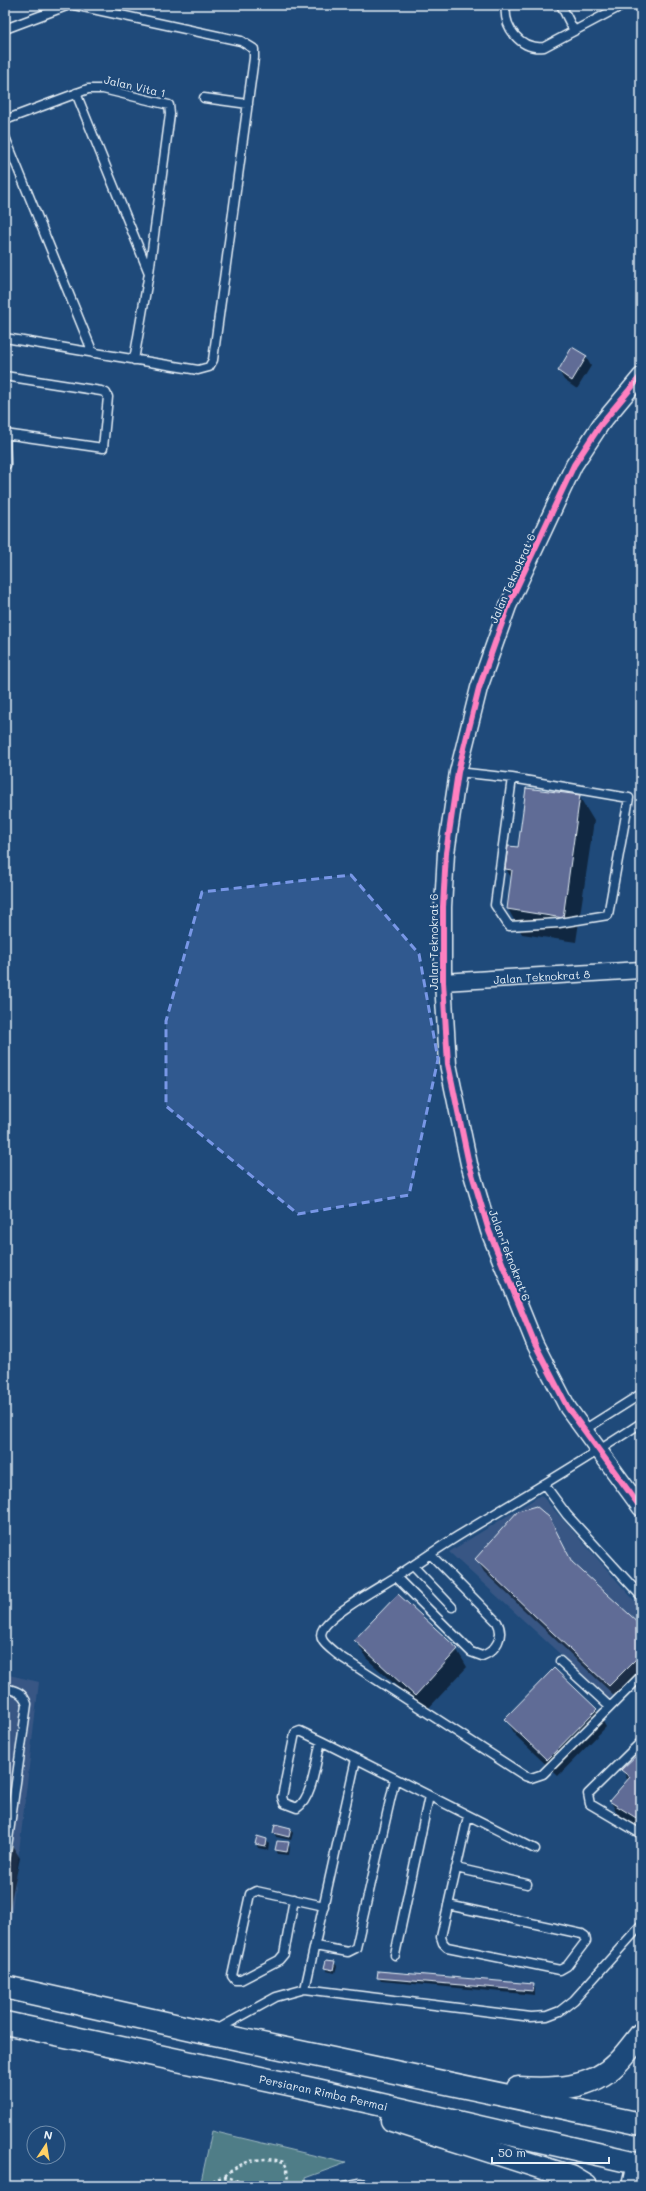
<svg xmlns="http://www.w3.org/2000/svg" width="646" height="2191" font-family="Mali,sans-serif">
  <rect width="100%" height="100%" fill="#1f4a7a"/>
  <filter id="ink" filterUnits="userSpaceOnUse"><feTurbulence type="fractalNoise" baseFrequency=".025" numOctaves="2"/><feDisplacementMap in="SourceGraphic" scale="8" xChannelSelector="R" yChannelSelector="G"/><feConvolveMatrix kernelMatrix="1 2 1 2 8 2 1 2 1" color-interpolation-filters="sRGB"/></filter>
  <g filter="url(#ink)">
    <path fill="#375784" d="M 541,1495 L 641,1608 L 641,1666 L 609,1699 L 449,1552 Z
      M 5,1674 L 39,1682 L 9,1936 L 5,1936 Z"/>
    <path fill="#4f7d87" stroke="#9cb7c0" d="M 212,2131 L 346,2163 L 305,2178 L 306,2186 L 200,2186 Z"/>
    <path fill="#0007" d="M 586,357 L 591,366 L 577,389 L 564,380 L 559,371 Z
      M 579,796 L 594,821 L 576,942 L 522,934 L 508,909 L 512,879 L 506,869 L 519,848 Z
      M 548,1517 L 573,1564 L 641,1626 L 641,1674 L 617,1698 L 484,1572 L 477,1559 Z
      M 398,1595 L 457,1650 L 467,1667 L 425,1712 L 366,1658 L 356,1640 Z
      M 596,1709 L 606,1727 L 558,1776 L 516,1736 L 506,1719 Z
      M 641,1752 L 641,1836 L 625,1826 L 610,1801 L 628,1781 L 623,1771 Z
      M 290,1829 L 293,1833 L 291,1840 L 276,1837 L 274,1833 Z
      M 5,1834 L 20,1858 L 7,1919 L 5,1919 Z
      M 266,1840 L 269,1844 L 268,1850 L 258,1848 L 256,1843 Z
      M 288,1843 L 290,1847 L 289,1855 L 278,1854 L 276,1850 Z
      M 334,1962 L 337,1966 L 335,1973 L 327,1971 L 325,1967 Z
      M 378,1977 L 533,1985 L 535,1989 L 535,1995 L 381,1981 Z"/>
    <path fill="#616c96" stroke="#e8f1f8" d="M 572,347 L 587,356 L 572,381 L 558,371 Z
      M 526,788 L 580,795 L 563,918 L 507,909 L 512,870 L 505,869 L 508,846 L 518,847 Z
      M 536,1506 L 549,1517 L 572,1562 L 641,1625 L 641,1654 L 609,1686 L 475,1559 L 518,1511 Z
      M 398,1594 L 458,1649 L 415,1696 L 354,1640 Z
      M 554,1668 L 597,1709 L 547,1760 L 504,1719 Z
      M 641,1751 L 641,1821 L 609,1801 L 630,1777 L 621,1770 Z
      M 275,1824 L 291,1828 L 289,1837 L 273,1833 Z
      M 257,1836 L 267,1839 L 266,1846 L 255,1844 Z
      M 277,1841 L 289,1842 L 287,1852 L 275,1850 Z
      M 326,1960 L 335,1961 L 333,1970 L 324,1968 Z
      M 378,1971 L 534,1984 L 533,1991 L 377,1978 Z"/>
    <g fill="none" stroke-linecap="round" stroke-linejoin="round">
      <g stroke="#e8f1f8" stroke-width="11">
        <path id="service" d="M 506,5 C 503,27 520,50 544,47 L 623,5
          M 561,5 L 574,31
          M 5,29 L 69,5
          M 76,93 L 149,273 L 134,360
          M 204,98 L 248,104
          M 5,120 L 88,89 L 103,89 L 169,105 L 170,114 L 149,273
          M 5,137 L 93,353
          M 5,338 L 198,370 L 209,367 L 213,360 L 254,58 L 254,49 L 241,41 L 74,5
          M 5,376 L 101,391 L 106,393 L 108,397 L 103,448 L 5,434
          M 5,429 L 6,465
          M 458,772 L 512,778 L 629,798 L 608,915 L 559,923 L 509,926 L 495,905 L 512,778
          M 641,1423 C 581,1463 519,1499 458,1536 C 437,1549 417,1563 397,1576 C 380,1587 332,1613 323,1629 C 316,1640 330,1648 338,1655 L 525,1776 L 531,1778 L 543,1774 L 641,1676
          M 584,1430 L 641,1394
          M 544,1484 L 567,1515 L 641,1596
          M 413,1566 L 452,1607
          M 396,1577 L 471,1652 L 482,1656 C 496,1651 505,1636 497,1622 L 430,1554
          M 560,1661 L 610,1707
          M 5,1688 C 16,1691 23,1692 27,1704 L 5,1861
          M 321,1741 C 316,1759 313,1798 297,1808 L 284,1803 L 282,1797 L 295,1733 L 300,1731 L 321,1741 L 535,1849
          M 641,1742 L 588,1794 L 590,1804 L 641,1834
          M 456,1868 L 527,1884
          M 294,1899 L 284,1954 L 279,1960 L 241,1980 L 235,1980 L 232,1976 L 250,1894 L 256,1891 L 324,1906
          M 448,1905 L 582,1934 L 585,1936 L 586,1941 L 567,1966 L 560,1970 L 447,1947 L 443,1943 L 441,1937 L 468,1816
          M 315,1946 L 348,1952 L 356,1948 L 395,1779
          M 395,1955 L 429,1796
          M 305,1989 L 356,1759
          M 216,2030 L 276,1997 L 305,1989 L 531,2017 L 547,2016 L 560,2011 L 574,2000 L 641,1925
          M 345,2186 L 360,2183 L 374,2186"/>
      </g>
      <g stroke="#e8f1f8" stroke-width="19">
        <g id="minor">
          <path d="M 641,376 L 601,424 L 574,465 L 508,606 L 479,688 L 458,772 L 446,853 L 443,907 L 443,982 L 448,1064 L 469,1164 L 489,1231 L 535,1344 L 568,1408 L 641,1508"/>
          <path id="s1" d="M 443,982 L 641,970"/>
        </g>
      </g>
      <g stroke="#e8f1f8" stroke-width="25">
        <path id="secondary" d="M 633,2186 L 638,2164"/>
      </g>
      <g stroke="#e8f1f8" stroke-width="25">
        <g id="primary">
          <path d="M 5,1987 L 210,2033 L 641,2124"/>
          <path id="s2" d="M 5,2023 L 321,2091 L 641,2164"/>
          <path d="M 518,2088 C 553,2090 591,2090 617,2063 C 626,2054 633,2044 641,2034"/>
          <path d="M 392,2120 L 571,2177 L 586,2186"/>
        </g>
      </g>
      <path stroke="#e8f1f8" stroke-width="2.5" stroke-dasharray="3 3" stroke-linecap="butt" d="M 225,2176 C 240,2161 262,2155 284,2162 L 287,2168 L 288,2186
        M 209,2186 C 217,2173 234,2176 244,2186"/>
      <use href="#service" stroke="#1f4a7a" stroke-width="8"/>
      <use href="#minor" stroke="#1f4a7a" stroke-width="16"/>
      <use href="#secondary" stroke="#1f4a7a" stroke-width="22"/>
      <use href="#primary" stroke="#1f4a7a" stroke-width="22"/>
      <g stroke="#1f4a7a" stroke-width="8">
        <path id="cycleway" d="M 641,376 L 601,424 L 574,465 L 508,606 L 479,688 L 458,772 L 446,853 L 443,907 L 443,982 L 448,1064 L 469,1164 L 489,1231 L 535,1344 L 568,1408 L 641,1508"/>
      </g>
      <use href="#cycleway" stroke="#ff80c0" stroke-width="6"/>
    </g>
  </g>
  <path fill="#7897e6" fill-opacity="0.2" stroke="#7897e6" stroke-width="3" stroke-dasharray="8 5" stroke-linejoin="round" d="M 351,875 L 419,954 L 438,1059 L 409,1195 L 298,1214 L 166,1106 L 166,1021 L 202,892 Z"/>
  <g text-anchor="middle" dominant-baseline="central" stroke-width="4" stroke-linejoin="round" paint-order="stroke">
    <g font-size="11" fill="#e8f1f8" stroke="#1f4a7a">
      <text transform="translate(135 86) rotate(13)">Jalan Vita 1</text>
      <text transform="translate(512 578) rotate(-66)">Jalan Teknokrat 6</text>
      <text transform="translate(433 942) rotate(-90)">Jalan Teknokrat 6</text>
      <text stroke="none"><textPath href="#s1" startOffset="99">Jalan Teknokrat 8</textPath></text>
      <text transform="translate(510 1255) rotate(69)">Jalan Teknokrat 6</text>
      <text stroke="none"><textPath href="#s2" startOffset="326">Persiaran Rimba Permai</textPath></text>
    </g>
  </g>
  <rect width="646" height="2191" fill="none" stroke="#1f4a7a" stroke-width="20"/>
  <rect x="10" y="10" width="626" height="2171" fill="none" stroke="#e8f1f8" stroke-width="1.5" filter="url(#ink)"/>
  <g transform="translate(46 2145) rotate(12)"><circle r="19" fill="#1f4a7a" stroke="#6f8dac"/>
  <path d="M0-3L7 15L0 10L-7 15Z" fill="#ffd166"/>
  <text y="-6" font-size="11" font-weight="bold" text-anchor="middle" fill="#e8f1f8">N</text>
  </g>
  <path d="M492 2157v6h117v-6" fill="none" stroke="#e8f1f8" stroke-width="2"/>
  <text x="498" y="2157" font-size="12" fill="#e8f1f8" stroke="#1f4a7a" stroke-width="3" paint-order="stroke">50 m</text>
</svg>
